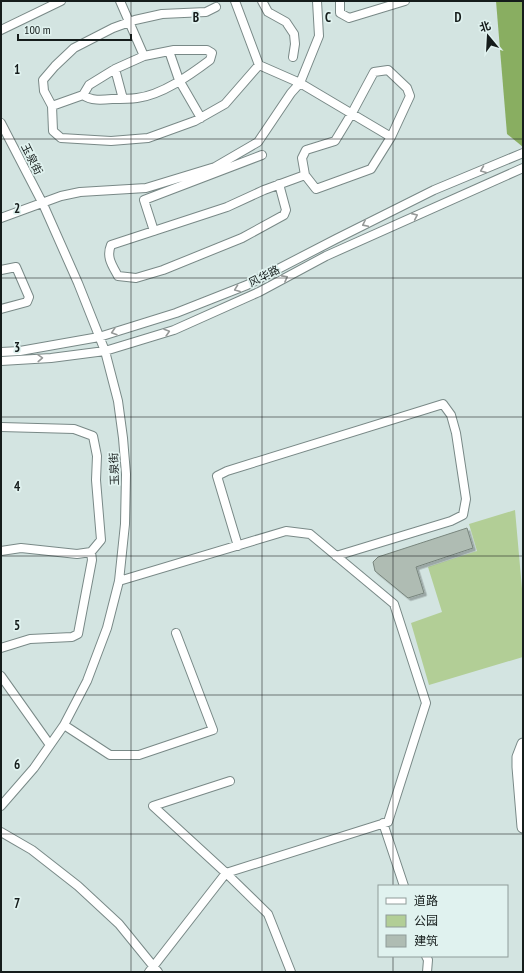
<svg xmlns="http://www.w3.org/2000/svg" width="524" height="973" font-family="'PT Sans Narrow','Noto Sans SC',sans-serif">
  <defs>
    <filter id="shadow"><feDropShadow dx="2.5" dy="2.5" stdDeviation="0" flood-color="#0004"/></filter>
  </defs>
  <rect width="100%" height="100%" fill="#d3e4e1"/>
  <path fill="#b2ce96" d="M 515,510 L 523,600 L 523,657 L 429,685 L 411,623 L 442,612 L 428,567 L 477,551 L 469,524 Z"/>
  <path fill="#89ae61" d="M 496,1 L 523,1 L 523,147 L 507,134 Z"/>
  <path fill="#afbcb3" stroke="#78857d" filter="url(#shadow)" d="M 467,528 L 473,548 L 416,567 L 424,593 L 408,598 L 375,571 L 373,562 L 378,557 Z"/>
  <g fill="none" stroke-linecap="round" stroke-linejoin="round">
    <g stroke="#798987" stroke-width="10">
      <path id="minor" d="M 120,1 L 144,56
        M 235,1 L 259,65 L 300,83 L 391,137
        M 262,1 L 268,12 L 286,22 L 294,34 L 295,44 L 293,57
        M 340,1 L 340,13 L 349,18 L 405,1
        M 216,7 L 206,12 L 162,14 L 135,20 L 113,28 L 74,48 L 55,66 L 43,80 L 44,91 L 52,106 L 53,131 L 61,138 L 111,141 L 148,138 L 195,121 L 225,104 L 259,65
        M 1,30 L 61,1
        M 169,51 L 179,80 L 201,118
        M 115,69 L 123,99
        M 388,70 L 407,88 L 410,96 L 391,137 L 371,169 L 316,189 L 305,175 L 302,158 L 306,150 L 335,141 L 352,113 L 374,72 Z
        M 52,106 L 83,95 C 91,101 102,100 112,99 C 120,99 129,99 137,98 C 162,95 190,75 210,60 L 212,53 L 207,50 L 174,50 L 144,56 L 115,69 L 89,85 L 83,95
        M 1,123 L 43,204 L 78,283 L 105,351 L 118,401 L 123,438 L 126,474 L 125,524 L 119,581 L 107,628 L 87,681 L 64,725 L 34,768 L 1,806
        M 279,184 L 286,210 L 284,215 L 242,238 L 163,270 L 136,278 L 118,276 C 112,265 106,257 111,245 L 227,207 L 264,190 L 305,175
        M 1,218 L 61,196 L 80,192 L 146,188 L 215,167 L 258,142 L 291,93 L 300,83 L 319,36 L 317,1
        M 154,231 L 144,200 L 262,155
        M 1,270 L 16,267 L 29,297 L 27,302 L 1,309
        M 1,352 L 20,351 L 99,337 L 176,313 L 247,285 L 336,239 L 434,190 L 523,153
        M 1,361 L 51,358 L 105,351 L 174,330 L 259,292 L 326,256 L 523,168
        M 1,427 L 74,429 L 93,436 L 97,456 L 96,480 L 101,540 L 91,552 L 77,554 L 21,548 L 1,551
        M 238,546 L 217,476 L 227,471 L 443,404 L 451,415 L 456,433 L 466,499 L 463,515 L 451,521 L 336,556
        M 119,581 L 286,531 L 310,534 L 394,604 L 426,703 L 388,822 L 226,873 L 149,972
        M 1,648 L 30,639 L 72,637 L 78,634 L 92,560 L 91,552
        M 1,676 L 50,745
        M 64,725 L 110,755 L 139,755 L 213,730 L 176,633
        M 230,781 L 153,806 L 226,873 L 268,914 L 291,972
        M 383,823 L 404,886
        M 1,832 L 32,850 L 78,886 L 119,924 L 158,972
        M 426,956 L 428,960 L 427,972"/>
    </g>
    <g stroke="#798987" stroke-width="13">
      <path id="highway" d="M 523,744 L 518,757 L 518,767 L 523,827"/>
    </g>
    <use href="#minor" stroke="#fff" stroke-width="8"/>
    <use href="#highway" stroke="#fff" stroke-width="11"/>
  </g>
  <defs><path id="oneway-chevron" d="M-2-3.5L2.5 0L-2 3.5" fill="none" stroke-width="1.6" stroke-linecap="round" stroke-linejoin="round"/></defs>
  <g stroke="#969998">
    <use href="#oneway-chevron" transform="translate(483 170) rotate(158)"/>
    <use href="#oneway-chevron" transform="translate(415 216) rotate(-24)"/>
    <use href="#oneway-chevron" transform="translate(365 224) rotate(154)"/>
    <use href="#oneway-chevron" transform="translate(285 278) rotate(-28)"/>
    <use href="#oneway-chevron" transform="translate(237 289) rotate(159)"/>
    <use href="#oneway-chevron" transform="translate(114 332) rotate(163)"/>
    <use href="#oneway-chevron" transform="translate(167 332) rotate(-17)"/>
    <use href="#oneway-chevron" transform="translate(40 358) rotate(-3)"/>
  </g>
  <path fill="none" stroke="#151c1b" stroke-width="1" stroke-opacity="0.55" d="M 131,1 L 131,972M 262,1 L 262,972M 393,1 L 393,886M 1,139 L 523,139M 1,278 L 523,278M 1,417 L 523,417M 1,556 L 523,556M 1,695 L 523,695M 1,834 L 523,834M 393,956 L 393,972"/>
  <g text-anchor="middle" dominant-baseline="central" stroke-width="3.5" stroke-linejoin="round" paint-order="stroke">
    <g font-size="11" fill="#151c1b" stroke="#e0f2ef">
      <text transform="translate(32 159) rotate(63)">玉泉街</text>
      <text transform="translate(264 276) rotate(-27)">风华路</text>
      <text transform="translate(114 469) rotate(-92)">玉泉街</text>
    </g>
  </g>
  <g font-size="13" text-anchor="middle" font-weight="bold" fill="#151c1b" stroke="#e0f2ef" stroke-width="3.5" stroke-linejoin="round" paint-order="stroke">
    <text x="196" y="22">B</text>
    <text x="328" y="22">C</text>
    <text x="458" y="22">D</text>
    <text x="17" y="74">1</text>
    <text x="17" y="213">2</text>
    <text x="17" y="352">3</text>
    <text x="17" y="491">4</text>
    <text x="17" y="630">5</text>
    <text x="17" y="769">6</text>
    <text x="17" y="908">7</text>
  </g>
  <rect width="524" height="973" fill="none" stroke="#151c1b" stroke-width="4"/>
  <rect x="378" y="885" width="130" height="72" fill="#e0f2ef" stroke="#8f9c9a"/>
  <rect x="386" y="898" width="20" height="6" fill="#ffffff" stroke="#8f9c9a"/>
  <text x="414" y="905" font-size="12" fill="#151c1b">道路</text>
  <rect x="386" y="915" width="20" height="12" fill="#b2ce96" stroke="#8f9c9a"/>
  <text x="414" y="925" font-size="12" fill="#151c1b">公园</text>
  <rect x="386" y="935" width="20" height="12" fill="#afbcb3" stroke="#8f9c9a"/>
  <text x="414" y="945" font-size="12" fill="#151c1b">建筑</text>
  <g transform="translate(488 36) rotate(342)" stroke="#e0f2ef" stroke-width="3" paint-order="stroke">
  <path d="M0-3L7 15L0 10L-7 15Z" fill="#151c1b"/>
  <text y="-6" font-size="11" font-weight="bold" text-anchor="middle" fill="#151c1b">北</text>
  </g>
  <path d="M18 34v6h113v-6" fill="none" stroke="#151c1b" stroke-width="2"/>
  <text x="24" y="34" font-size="12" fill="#151c1b" stroke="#e0f2ef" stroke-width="3" paint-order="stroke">100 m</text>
</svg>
